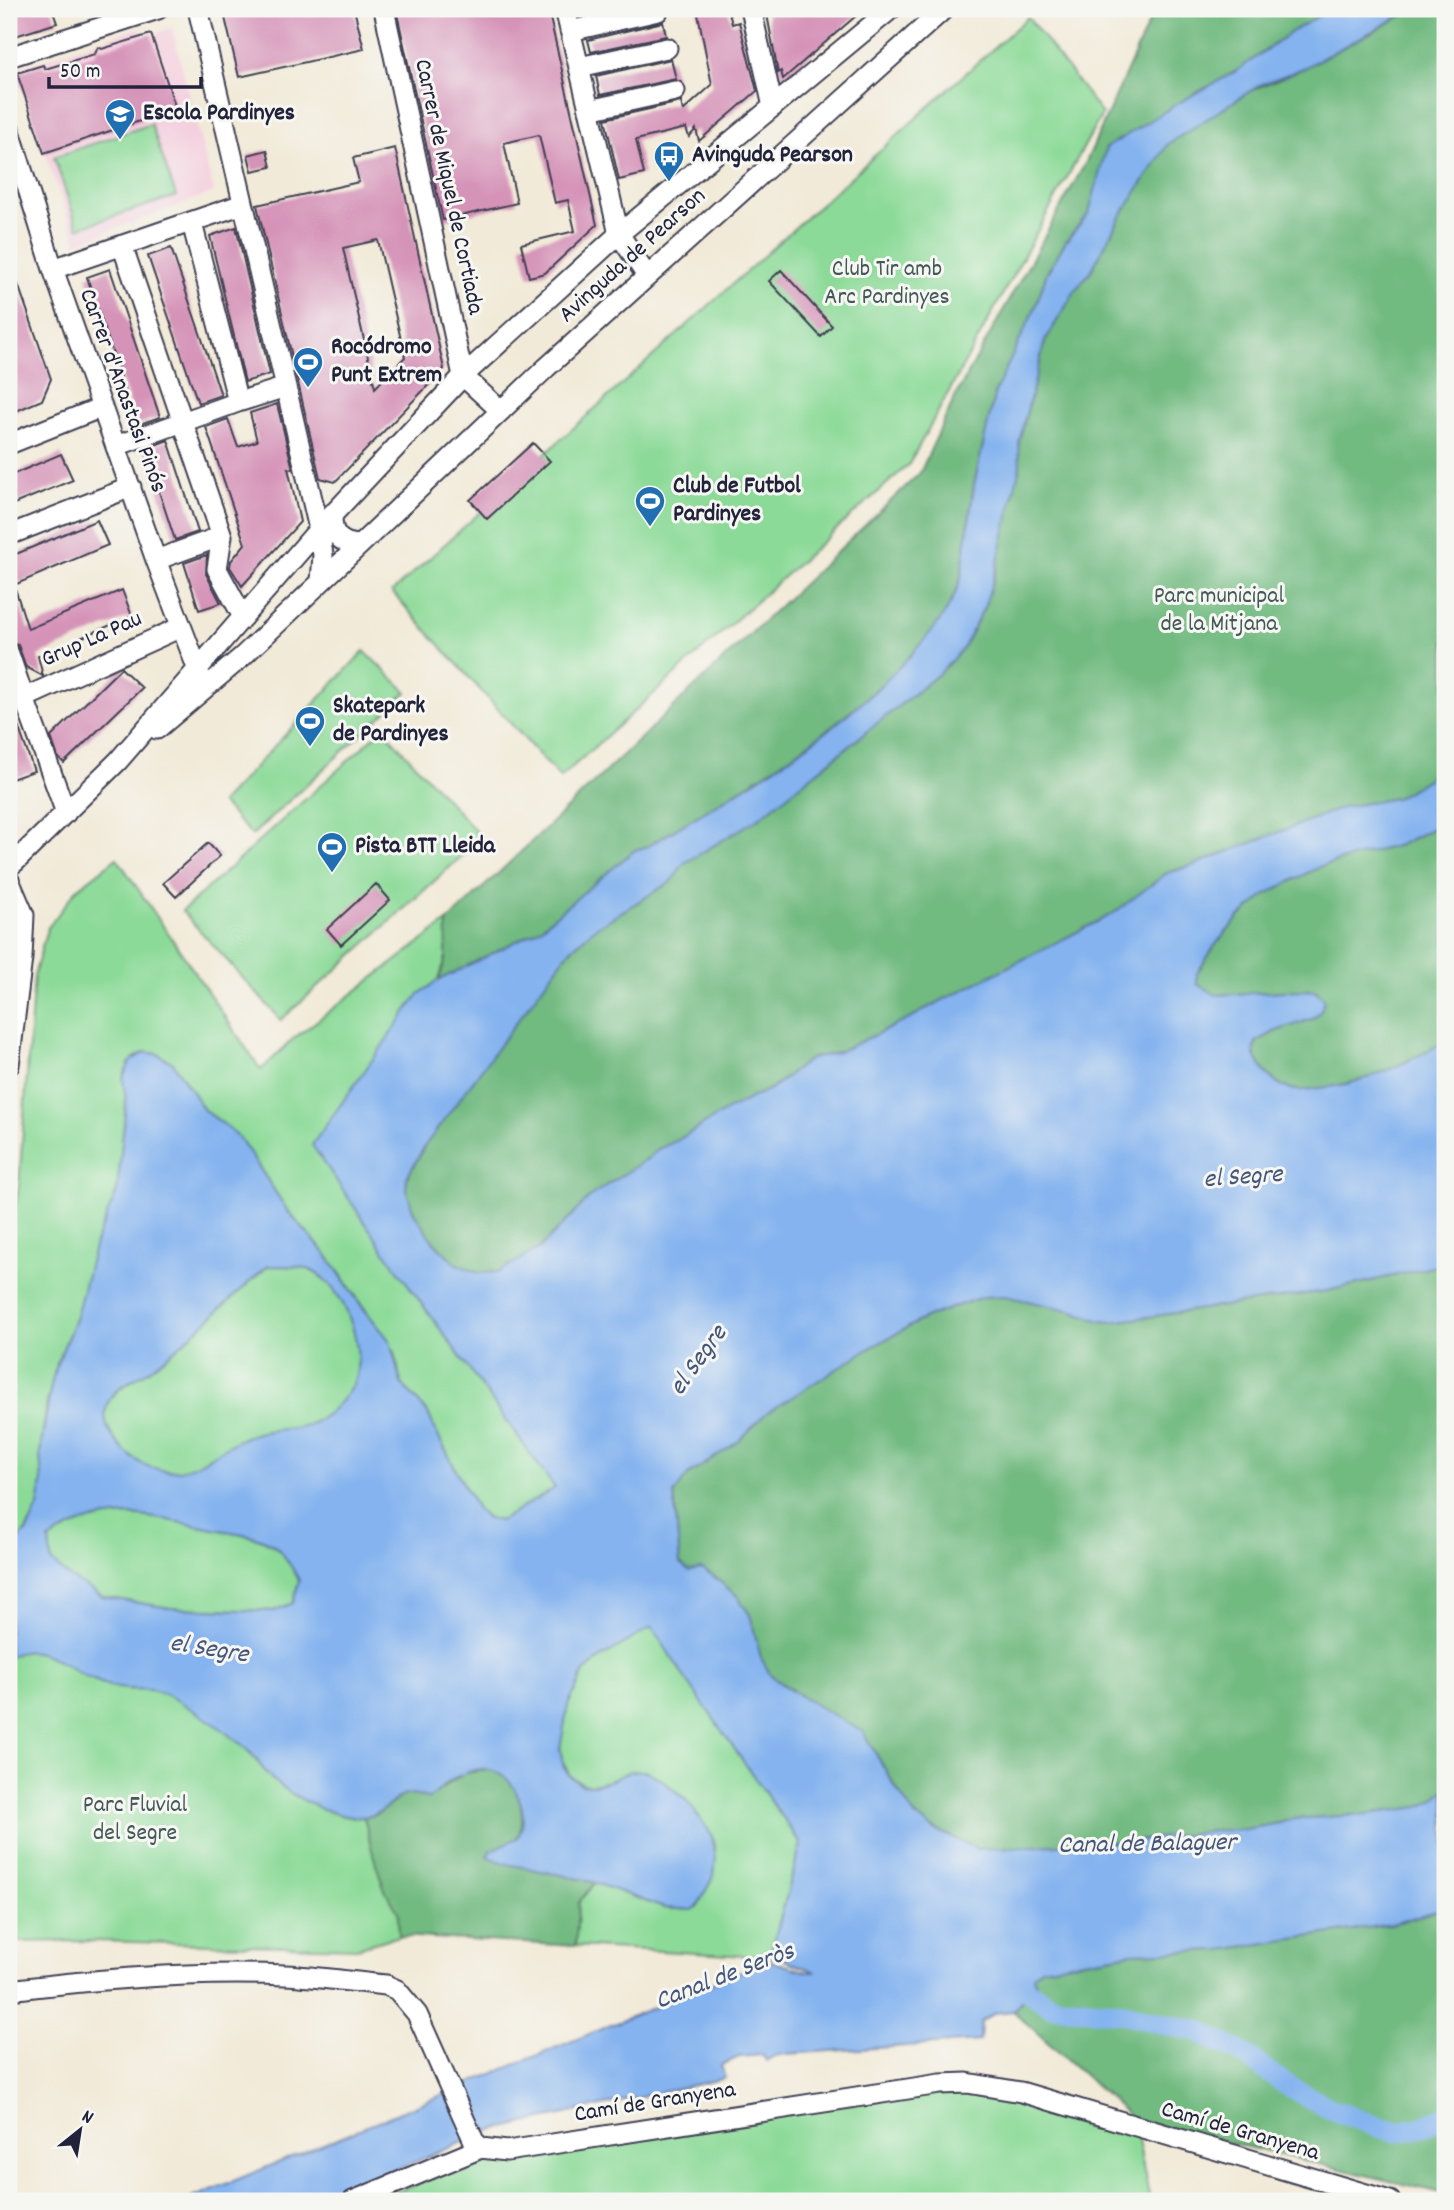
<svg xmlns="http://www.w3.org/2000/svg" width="1454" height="2210" font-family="Dekko,sans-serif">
  <rect width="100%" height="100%" fill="#f6f6f2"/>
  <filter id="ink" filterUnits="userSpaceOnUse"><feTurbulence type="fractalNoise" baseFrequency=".0143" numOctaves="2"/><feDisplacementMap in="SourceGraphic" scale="14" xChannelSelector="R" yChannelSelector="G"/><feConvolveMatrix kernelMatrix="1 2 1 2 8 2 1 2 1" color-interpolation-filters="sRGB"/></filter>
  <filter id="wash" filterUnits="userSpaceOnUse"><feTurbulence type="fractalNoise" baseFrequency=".00686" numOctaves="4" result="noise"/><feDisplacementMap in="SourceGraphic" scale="28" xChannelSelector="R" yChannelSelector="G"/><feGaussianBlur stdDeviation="1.57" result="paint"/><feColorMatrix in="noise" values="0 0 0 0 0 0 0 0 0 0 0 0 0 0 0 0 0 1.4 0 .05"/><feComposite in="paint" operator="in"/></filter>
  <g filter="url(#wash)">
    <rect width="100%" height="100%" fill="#f2ead8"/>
    <path fill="#f4cfde" d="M 140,27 L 143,37 L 172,28 L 214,192 L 77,243 L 15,69 Z"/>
    <path fill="#8cda98" stroke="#577e6a" stroke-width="2" d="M 1028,17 L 1102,114 L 909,464 L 560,778 L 392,592 Z
      M 151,124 L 176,196 L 78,228 L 54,157 Z
      M 364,651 L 407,692 L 252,835 L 221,803 Z
      M 383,729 L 482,838 L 281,1020 L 182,911 Z
      M 117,858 L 261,1070 L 293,1039 L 447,922 C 447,938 449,970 437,982 C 425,993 415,998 405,1013 L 394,1265 L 555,1488 L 500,1521 L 487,1518 L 478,1511 L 438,1436 L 428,1413 L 401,1383 L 395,1352 L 342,1276 L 326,1254 L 289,1213 L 241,1140 L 230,1129 L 204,1110 L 173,1063 L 158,1054 L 145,1052 L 134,1058 L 125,1072 L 126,1109 L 117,1191 L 95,1243 L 76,1317 L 56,1366 L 47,1402 L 40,1452 L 42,1482 L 40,1501 L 36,1514 L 23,1535 L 59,1659 C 80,1674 101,1686 127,1689 C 136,1690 144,1688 153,1690 C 177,1697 203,1715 223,1730 C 231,1737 244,1746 251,1754 C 258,1762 264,1771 272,1779 C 292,1796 337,1821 364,1817 L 373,1854 L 384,1888 L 398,1912 L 399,1936 L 357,1948 L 94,1941 L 9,1942 L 9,1241 L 19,1186 L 34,976 L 47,929 L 77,889 Z
      M 268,1266 C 279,1266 294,1265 305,1268 C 342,1279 364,1341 356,1376 C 353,1388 341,1402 332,1410 C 307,1434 287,1426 257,1433 C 237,1438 219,1453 201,1462 C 165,1482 131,1465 111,1434 C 106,1426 102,1412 107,1404 C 118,1385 136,1380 152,1368 C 193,1337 229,1299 268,1266 Z
      M 127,1515 C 156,1516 181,1523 209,1528 C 231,1533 259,1533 277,1549 C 287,1557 293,1570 299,1580 L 293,1603 L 274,1611 L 170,1608 L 103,1597 L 68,1576 L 51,1561 L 49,1540 C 74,1523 97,1517 127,1515 Z
      M 652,1626 L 683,1675 L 801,1844 L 772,1948 L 779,1958 L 575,1946 L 579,1902 L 595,1882 L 664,1908 L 692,1910 L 697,1907 L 714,1875 L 715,1846 L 711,1834 L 684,1797 L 662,1780 L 647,1771 L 630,1771 L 612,1780 L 588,1786 L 571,1777 L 562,1761 L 560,1744 L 568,1705 L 584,1672 L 602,1657 Z
      M 942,2090 L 1021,2092 L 1134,2120 L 1150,2201 L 372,2201 L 483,2160 Z"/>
    <path fill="#71ba80" stroke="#4a6e5e" stroke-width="2" d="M 1155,9 L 1331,9 L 1293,31 L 1235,72 L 1180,102 L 1106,148 L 1089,213 L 1066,241 L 1047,273 L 1036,306 L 995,392 L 974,485 L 961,578 C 952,608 933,632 912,654 C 837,735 741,789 648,846 L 635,850 L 537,931 L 439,980 L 446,957 L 447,922 L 920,473 L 955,397 L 1086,162 Z
      M 1445,9 L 1445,754 L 1428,779 L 1396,798 L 1344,807 L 1194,865 C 1154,873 1143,897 1111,915 L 923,1010 L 912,1018 L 836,1053 L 810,1059 L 772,1088 L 729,1109 L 678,1140 L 658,1149 L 650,1157 L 592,1195 L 541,1247 L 499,1272 L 478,1273 L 456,1264 L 432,1240 L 413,1211 L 406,1189 L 407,1178 L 424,1147 L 569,951 L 595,928 L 672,881 L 683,864 L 759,818 L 941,672 L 964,647 L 985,605 L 996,570 L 1019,466 L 1019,442 L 1045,341 L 1076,289 L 1091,271 L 1120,217 L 1168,144 L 1250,91 L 1306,67 L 1413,10 Z
      M 1445,822 L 1445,1042 C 1404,1063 1366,1085 1318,1088 C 1310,1089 1300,1092 1291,1089 C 1273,1084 1261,1069 1253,1052 L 1256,1042 L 1276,1031 L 1312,1019 L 1321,1011 L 1324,999 L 1316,991 L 1305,990 L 1216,995 L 1197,984 L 1197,973 L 1216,944 L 1239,917 L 1266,894 L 1321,866 L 1399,845 Z
      M 1445,1264 L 1445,1790 L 1432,1801 L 1420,1807 L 1360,1815 L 1292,1819 L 1280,1823 L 1240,1830 L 1214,1831 L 1135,1841 L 978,1849 L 926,1825 L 909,1809 L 869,1742 L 771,1676 L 761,1658 L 750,1615 L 737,1596 L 711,1574 L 701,1569 L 689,1571 L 680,1564 L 674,1493 L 688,1475 L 739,1441 L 765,1414 L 870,1348 L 925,1318 L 959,1305 L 983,1297 L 1005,1296 L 1073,1311 L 1100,1321 L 1112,1322 L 1327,1291 Z
      M 490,1770 C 518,1775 530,1816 517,1838 L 490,1851 L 489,1857 L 595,1882 L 579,1902 L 575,1946 L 399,1936 L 398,1912 L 384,1888 L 373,1854 L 364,1817 L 376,1815 L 405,1794 L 429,1798 L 464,1773 Z
      M 1445,1908 L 1445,2194 L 1134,2120 L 1013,2011 L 1036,1985 L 1033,1976 L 1041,1968 L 1132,1953 L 1220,1950 L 1392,1924 Z"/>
    <path fill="#84b3ef" stroke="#536a95" stroke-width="2" fill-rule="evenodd" d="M 1331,9 L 1421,9 L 1402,15 L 1306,67 L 1260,85 L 1168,144 L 1120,217 L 1091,271 L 1076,289 L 1045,341 L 1019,442 L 1020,466 L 996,570 L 985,605 L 964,647 L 941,672 L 759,818 L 683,864 L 672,881 L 595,928 L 569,951 L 424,1147 L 407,1177 L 406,1189 L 413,1211 L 432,1240 L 456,1264 L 478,1273 L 499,1272 L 541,1247 L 592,1195 L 650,1157 L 658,1149 L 678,1140 L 729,1109 L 772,1088 L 810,1059 L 836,1053 L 912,1018 L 923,1010 L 1111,915 L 1167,873 L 1194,865 L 1344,807 L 1396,798 L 1428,779 L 1445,754 L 1445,822 L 1399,845 L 1321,866 L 1266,894 L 1239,917 L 1216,944 L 1197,973 L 1197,984 L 1216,995 L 1305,990 L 1316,991 L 1324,999 L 1321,1011 L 1312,1019 L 1276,1031 L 1256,1042 L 1254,1053 C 1261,1069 1273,1084 1291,1089 C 1300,1092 1310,1089 1318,1088 C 1366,1085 1404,1063 1445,1042 L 1445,1264 L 1327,1291 L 1112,1322 L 1100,1321 L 1073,1311 L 1005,1296 L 983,1297 L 959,1305 L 925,1318 L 870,1348 L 765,1414 L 739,1441 L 688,1475 L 674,1494 L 680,1564 L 689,1571 L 701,1569 L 711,1574 L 737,1596 L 750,1615 L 761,1658 L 771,1676 L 790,1690 L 863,1732 L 897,1790 L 916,1817 L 935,1830 L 978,1849 L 1135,1841 L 1214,1831 L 1240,1830 L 1280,1823 L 1292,1819 L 1360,1815 L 1420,1807 L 1432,1801 L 1445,1790 L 1445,1908 L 1392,1924 L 1220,1950 L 1132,1953 L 1041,1968 L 1033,1976 L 1036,1984 L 1013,2011 L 995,2013 L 981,2022 L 980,2041 L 786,2054 L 774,2056 L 767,2061 L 762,2055 L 739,2057 L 721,2065 L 725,2078 L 490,2131 L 320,2201 L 185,2201 L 768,1960 L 807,1972 L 816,1972 L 779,1958 L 772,1949 L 801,1844 L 683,1675 L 652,1627 L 602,1657 L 584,1672 L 568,1705 L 560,1749 L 564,1768 L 571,1777 L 581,1784 L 594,1785 L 612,1780 L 630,1771 L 647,1771 L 662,1780 L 687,1801 L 711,1834 L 716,1857 L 714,1875 L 697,1907 L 692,1910 L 664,1908 L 590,1881 L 507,1864 L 488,1857 L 490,1851 L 517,1838 C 525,1825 524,1810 518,1796 C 504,1764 477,1763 450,1781 C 442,1786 437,1794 429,1798 L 405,1794 C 392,1800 383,1814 369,1816 C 339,1822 294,1798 272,1779 C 263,1770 257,1759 248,1750 C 224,1729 196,1711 169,1696 C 155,1688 142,1690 127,1689 C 115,1688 102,1684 91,1679 C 64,1667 40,1640 9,1657 L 9,1544 L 19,1539 L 27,1531 L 38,1507 L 42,1482 L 40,1452 L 51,1386 L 56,1366 L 76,1317 L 95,1243 L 117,1192 L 126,1102 L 123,1078 L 130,1062 L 145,1052 L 157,1054 L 173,1063 L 204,1110 L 230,1129 L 241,1140 L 289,1213 L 326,1254 L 360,1304 L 390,1341 L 401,1383 L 428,1413 L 438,1436 L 478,1511 L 487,1518 L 500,1521 L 555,1488 L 394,1265 L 312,1145 L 419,994 L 439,980 L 537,931 L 635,850 L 648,846 C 739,791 835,737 908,658 C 930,634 952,610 961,578 L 974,485 L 995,392 L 1036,306 L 1047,273 L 1066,241 L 1089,213 L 1106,148 L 1180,102 L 1235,72 L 1293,31 ZM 268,1266 C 279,1267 294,1265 305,1268 C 342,1279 364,1341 356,1376 C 353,1388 341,1402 332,1410 C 307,1433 287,1426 258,1433 C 237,1438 219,1452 201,1462 C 166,1482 131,1465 111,1434 C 102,1420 104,1402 116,1391 C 126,1381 141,1377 152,1368 C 193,1337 229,1299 268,1266 ZM 127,1515 C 156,1516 181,1523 209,1528 C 231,1533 259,1533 277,1548 C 287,1557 293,1570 299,1580 L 293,1603 L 274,1611 L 170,1608 L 103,1597 L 68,1576 L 51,1561 L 49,1540 C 74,1523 97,1517 127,1515 Z"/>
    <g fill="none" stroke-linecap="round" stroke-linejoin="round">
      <path stroke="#84b3ef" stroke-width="21" d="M 1007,1977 L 1051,2006 L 1123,2013 L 1171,2026 L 1196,2030 L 1242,2053 L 1285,2084 L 1328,2108 L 1375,2126 L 1397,2132 L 1423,2127 L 1445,2117"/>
    </g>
    <g id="blocks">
      <path fill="#d593b8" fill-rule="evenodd" d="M 9,9 L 52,9 L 57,23 L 9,38 Z
        M 223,9 L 354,9 L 364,49 L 239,77 Z
        M 396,9 L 548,9 L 597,225 L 545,273 L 529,277 L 521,244 L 575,231 L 568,200 L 555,203 L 539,135 L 504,143 L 517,203 L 443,220 Z
        M 697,9 L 728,9 L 732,24 L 739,22 L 757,91 L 699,141 L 696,129 L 689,137 L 686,128 L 636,140 L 644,174 L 619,180 L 605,119 L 681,102 L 683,111 L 712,85 Z
        M 766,9 L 864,9 L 783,79 L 781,71 L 778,73 Z
        M 663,22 L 666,36 L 591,52 L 588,40 Z
        M 151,34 L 176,109 L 44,153 L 17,73 L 43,65 L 45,69 L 95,54 L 98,47 L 102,49 Z
        M 671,59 L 676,79 L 600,95 L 596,76 Z
        M 395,148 L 444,369 L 335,482 L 320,478 L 257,205 L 359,182 L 353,158 ZM 378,240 L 405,357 L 375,388 L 343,248 Z
        M 267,150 L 271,167 L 252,171 L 248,155 Z
        M 236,227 L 270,374 L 245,382 L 210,236 Z
        M 171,248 L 221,395 L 198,403 L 148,256 Z
        M 11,264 L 51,379 L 42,400 L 9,414 L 9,265 Z
        M 110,269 L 160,417 L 137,425 L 87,277 Z
        M 781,270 L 832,326 L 821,337 L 769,281 Z
        M 277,404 L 293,469 L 288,468 L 300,522 L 242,586 L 230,567 L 231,561 L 245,544 L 206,427 L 228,419 L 238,447 L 257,441 L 250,413 Z
        M 168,440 L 198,532 L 175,540 L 145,449 Z
        M 533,443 L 550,461 L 487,519 L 470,500 Z
        M 61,454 L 73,480 L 9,506 L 9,476 Z
        M 97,520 L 108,545 L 14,585 L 28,629 L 122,590 L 132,616 L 38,656 L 43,676 L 26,667 L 18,645 L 9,642 L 9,557 Z
        M 207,555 L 206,574 L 221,603 L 199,610 L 184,563 Z
        M 121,668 L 142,688 L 64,763 L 58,757 L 51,737 Z
        M 11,706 L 34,771 L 9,780 L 9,707 Z
        M 208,843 L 220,856 L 176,897 L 163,883 Z
        M 376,884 L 390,900 L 341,945 L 327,929 Z"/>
    </g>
  </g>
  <g filter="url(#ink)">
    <use href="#blocks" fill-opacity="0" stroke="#414053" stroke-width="2"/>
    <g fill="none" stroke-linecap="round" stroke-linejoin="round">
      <g stroke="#414053" stroke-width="23">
        <path id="minor" d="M 198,9 L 319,529 L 323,555 L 321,581
          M 384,9 L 463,376 L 501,411
          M 565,9 L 619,234 L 647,276
          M 751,9 L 773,107
          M 570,31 L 658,11
          M 9,57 L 158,9
          M 579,67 L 667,48
          M 589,110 L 675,91
          M 9,128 L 53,269 L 156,560 L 201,678
          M 122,245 L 222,536 L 217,569 L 243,617
          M 53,269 L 243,204
          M 238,402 L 286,387
          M 9,444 L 102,407
          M 116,446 L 238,402 L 192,223
          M 333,513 C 329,533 340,544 359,545
          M 9,535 L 131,487
          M 156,560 L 222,536
          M 9,654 L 24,698 L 181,627
          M 24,698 L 66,813
          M 157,729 L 243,656 L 546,368 L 944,9
          M 9,866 L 15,862 L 118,761 L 319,529 L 463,376 L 619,234 L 891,9
          M 9,880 L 24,915 L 22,958 L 9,1065
          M 9,1990 C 98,1979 196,1971 285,1975 C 319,1977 353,1982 386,1985 L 397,1990 L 417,2014 L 474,2141 L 481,2148 L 507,2151 L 940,2084 L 967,2083 L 1021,2092 L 1390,2201
          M 353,2201 L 481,2148"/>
      </g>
      <use href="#minor" stroke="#fff" stroke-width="19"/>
    </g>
  </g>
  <defs>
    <g id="school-pin" transform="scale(1.575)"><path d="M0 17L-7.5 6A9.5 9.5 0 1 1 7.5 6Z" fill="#1f6fb2" stroke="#f6f6f2"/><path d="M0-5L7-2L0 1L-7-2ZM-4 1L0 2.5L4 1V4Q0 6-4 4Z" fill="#fff"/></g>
    <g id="bus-pin" transform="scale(1.575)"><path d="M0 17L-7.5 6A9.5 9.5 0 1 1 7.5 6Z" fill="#1f6fb2" stroke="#f6f6f2"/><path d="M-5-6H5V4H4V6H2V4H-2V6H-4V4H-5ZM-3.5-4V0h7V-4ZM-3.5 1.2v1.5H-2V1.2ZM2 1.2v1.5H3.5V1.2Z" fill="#fff"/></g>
    <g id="stadium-pin" transform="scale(1.575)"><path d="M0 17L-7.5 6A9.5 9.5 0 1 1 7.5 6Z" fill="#1f6fb2" stroke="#f6f6f2"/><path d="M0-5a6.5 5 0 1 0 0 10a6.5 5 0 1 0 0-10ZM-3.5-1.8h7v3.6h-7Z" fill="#fff"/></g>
  </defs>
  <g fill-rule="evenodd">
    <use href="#school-pin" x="120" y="114"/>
    <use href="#bus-pin" x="669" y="156"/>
    <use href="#stadium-pin" x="308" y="362"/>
    <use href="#stadium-pin" x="650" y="501"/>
    <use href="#stadium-pin" x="310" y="721"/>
    <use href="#stadium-pin" x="332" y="847"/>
  </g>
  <g text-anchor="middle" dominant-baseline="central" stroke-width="6" stroke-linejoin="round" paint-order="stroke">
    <g font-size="24" font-weight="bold" fill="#22223b" stroke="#f6f6f2" text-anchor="start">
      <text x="143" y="114">Escola Pardinyes</text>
      <text x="692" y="156">Avinguda Pearson</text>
      <text x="331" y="348">Rocódromo<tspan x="331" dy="28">Punt Extrem</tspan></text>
      <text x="673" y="487">Club de Futbol<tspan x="673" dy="28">Pardinyes</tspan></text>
      <text x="333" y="707">Skatepark<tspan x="333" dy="28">de Pardinyes</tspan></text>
      <text x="355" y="847">Pista BTT Lleida</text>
    </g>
    <g font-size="24" fill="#22223b" stroke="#f6f6f2">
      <text transform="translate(448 187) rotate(78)">Carrer de Miquel de Cortiada</text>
      <text transform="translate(633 256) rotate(-42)">Avinguda de Pearson</text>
      <text transform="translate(122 391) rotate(70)">Carrer d'Anastasi Pinós</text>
      <text transform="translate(92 640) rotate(-24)">Grup La Pau</text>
      <text transform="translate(655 2103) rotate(-9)">Camí de Granyena</text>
      <text transform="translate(1240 2132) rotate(16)">Camí de Granyena</text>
    </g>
    <g font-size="24" fill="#425957" stroke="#f6f6f2">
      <text x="887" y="270">Club Tir amb<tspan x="887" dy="28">Arc Pardinyes</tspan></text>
      <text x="1219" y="597">Parc municipal<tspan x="1219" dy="28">de la Mitjana</tspan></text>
      <text x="135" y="1806">Parc Fluvial<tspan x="135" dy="28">del Segre</tspan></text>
    </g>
    <g font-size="26" font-style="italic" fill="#44557a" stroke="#f6f6f2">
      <text transform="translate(1243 1178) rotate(-4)">el Segre</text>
      <text transform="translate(699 1361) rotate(-54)">el Segre</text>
      <text transform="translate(209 1650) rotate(9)">el Segre</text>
      <text transform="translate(1147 1845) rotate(-1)">Canal de Balaguer</text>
      <text transform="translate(725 1977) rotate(-21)">Canal de Seròs</text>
    </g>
  </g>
  <rect width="1454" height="2210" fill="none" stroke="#f6f6f2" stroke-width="35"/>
  <g transform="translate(80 2130) rotate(30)" stroke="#f6f6f2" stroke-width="5" paint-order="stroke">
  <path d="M0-5L12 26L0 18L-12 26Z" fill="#22223b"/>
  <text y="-10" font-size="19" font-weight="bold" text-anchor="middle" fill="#22223b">N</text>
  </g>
  <path d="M49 77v10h152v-10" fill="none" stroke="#22223b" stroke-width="3.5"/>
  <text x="60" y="77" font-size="21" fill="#22223b" stroke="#f6f6f2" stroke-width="5" paint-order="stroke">50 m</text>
</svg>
